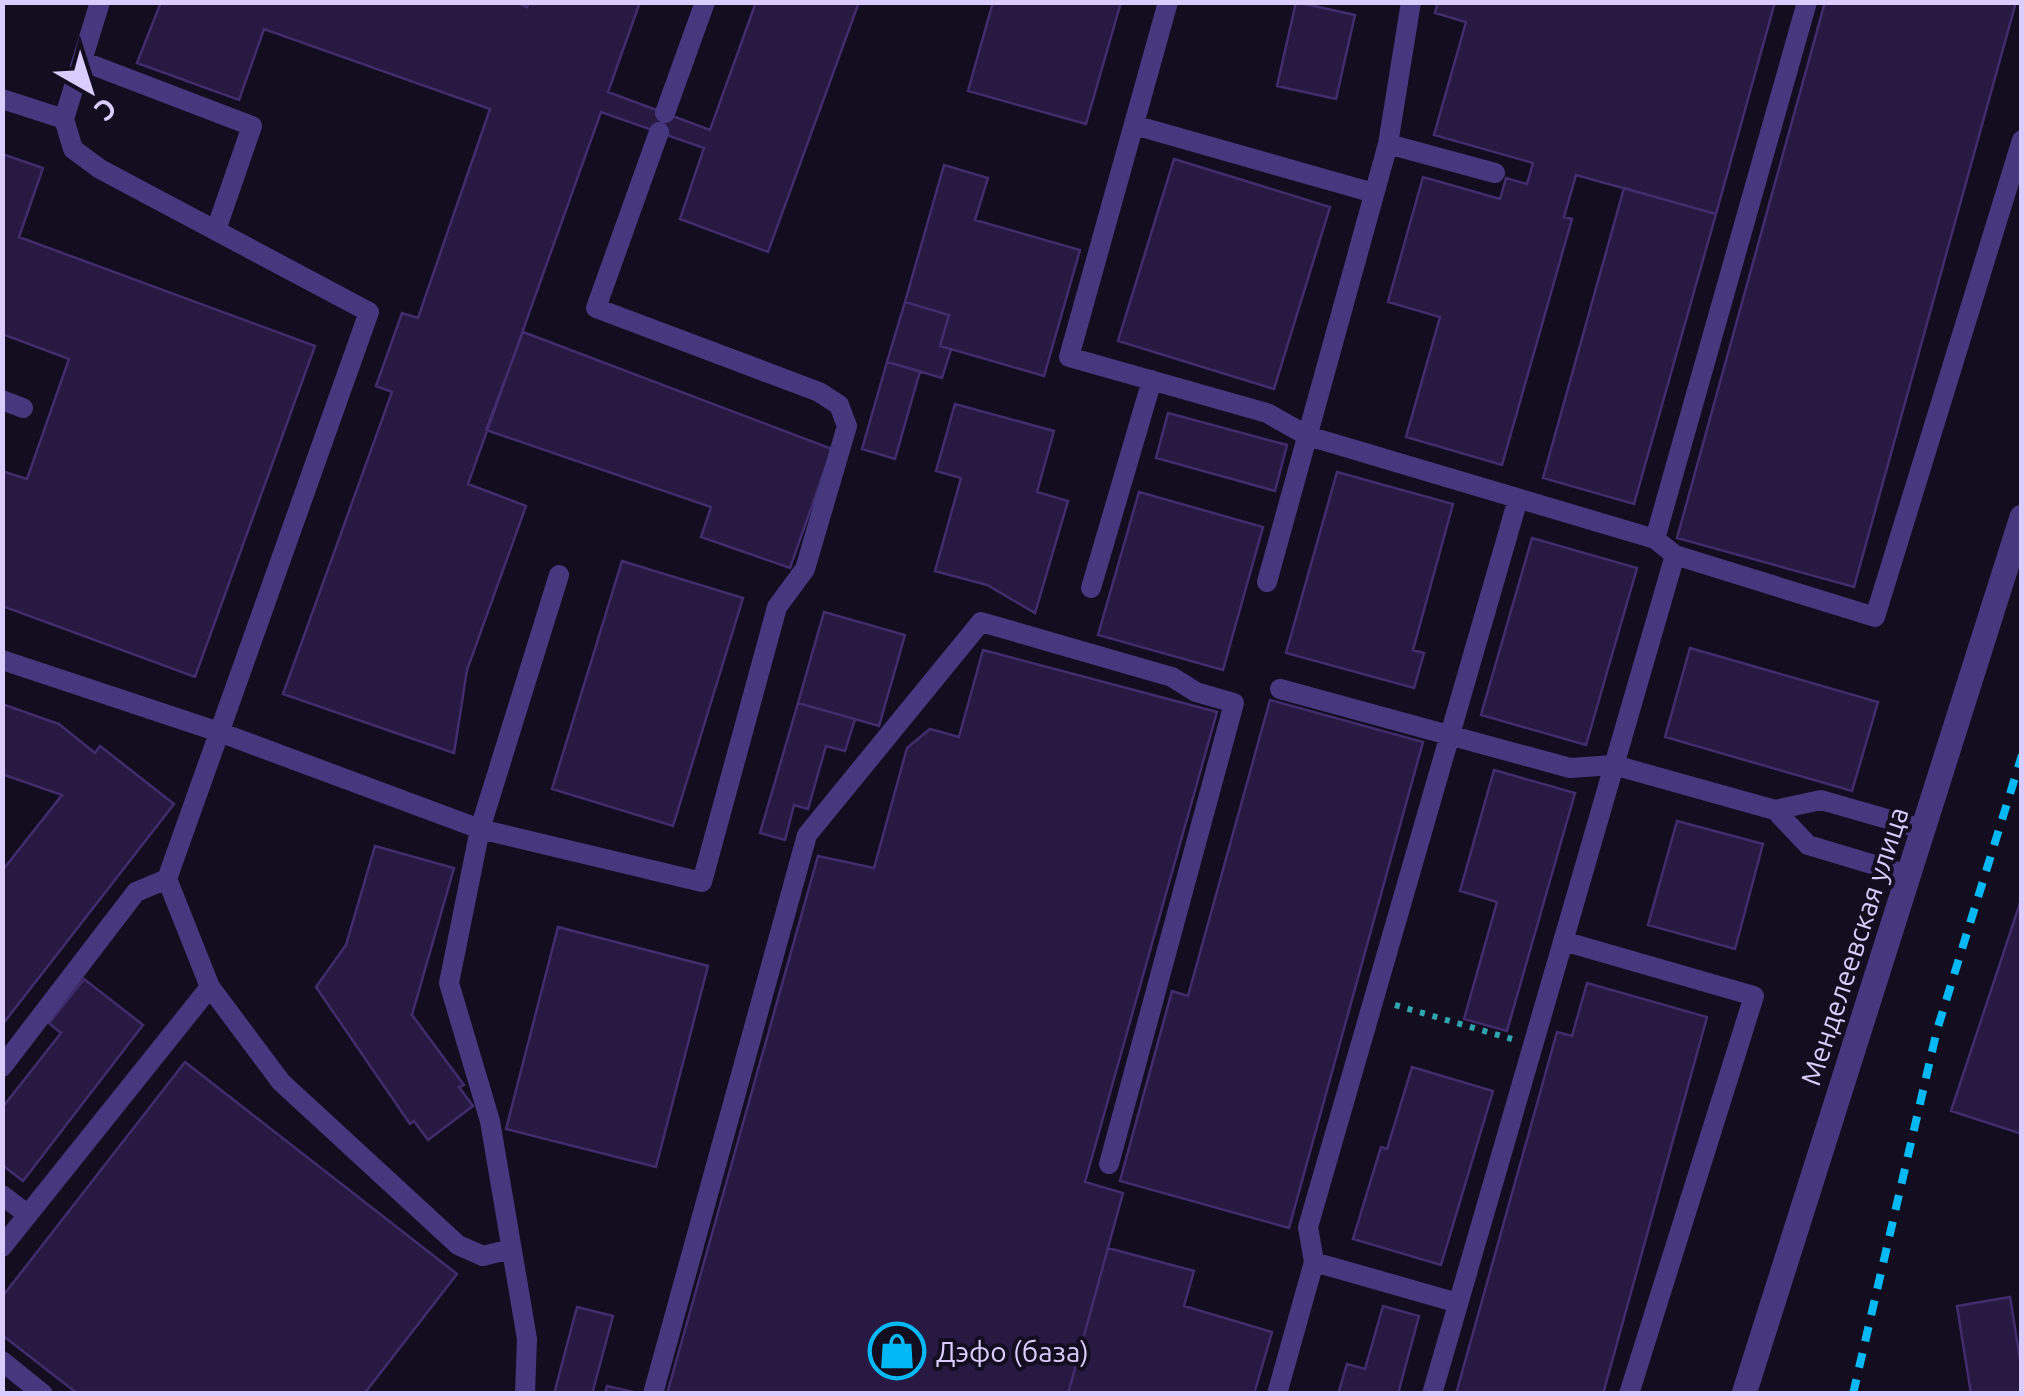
<svg xmlns="http://www.w3.org/2000/svg" width="2024" height="1396" font-family="Ubuntu,sans-serif">
  <rect width="100%" height="100%" fill="#130d20"/>
  <path fill="#271941" stroke="#422c6d" stroke-width="2.5" d="M 161,2 L 516,2 L 527,7 L 529,2 L 640,2 L 608,92 L 710,130 L 756,2 L 859,2 L 768,252 L 680,219 L 704,148 L 601,112 L 468,484 L 526,506 L 467,670 L 454,753 L 283,694 L 392,392 L 376,386 L 402,313 L 418,318 L 490,109 L 264,29 L 239,100 L 137,63 Z
    M 993,2 L 1121,2 L 1086,124 L 968,91 Z
    M 1296,2 L 1355,15 L 1336,99 L 1277,86 Z
    M 1438,2 L 1775,2 L 1716,214 L 1576,175 L 1564,217 L 1572,219 L 1502,465 L 1406,437 L 1440,317 L 1388,302 L 1423,177 L 1500,199 L 1506,178 L 1527,184 L 1533,163 L 1434,135 L 1466,22 L 1435,13 Z
    M 1825,2 L 2016,2 L 1854,587 L 1677,538 Z
    M 2,154 L 43,168 L 19,237 L 315,346 L 195,677 L 2,606 L 2,471 L 27,479 L 69,359 L 2,334 Z
    M 1174,159 L 1330,207 L 1274,389 L 1118,341 Z
    M 944,165 L 988,178 L 975,220 L 1080,250 L 1044,376 L 940,346 L 949,315 L 905,302 Z
    M 1624,188 L 1716,214 L 1634,504 L 1543,478 Z
    M 905,302 L 949,315 L 940,346 L 951,349 L 942,378 L 887,362 Z
    M 523,332 L 832,449 L 790,568 L 701,537 L 711,507 L 486,430 Z
    M 887,362 L 920,371 L 895,459 L 862,449 Z
    M 955,404 L 1054,431 L 1037,492 L 1068,501 L 1035,613 L 987,585 L 935,571 L 961,478 L 936,471 Z
    M 1168,413 L 1287,445 L 1275,491 L 1156,458 Z
    M 1337,472 L 1453,504 L 1413,650 L 1424,653 L 1414,688 L 1286,653 Z
    M 1139,492 L 1263,527 L 1223,670 L 1098,635 Z
    M 1532,538 L 1637,568 L 1586,745 L 1481,715 Z
    M 622,561 L 743,598 L 673,826 L 552,789 Z
    M 824,612 L 905,635 L 879,726 L 798,703 Z
    M 1690,648 L 1878,702 L 1852,791 L 1665,737 Z
    M 983,650 L 1217,712 L 1085,1182 L 1123,1193 L 1068,1394 L 667,1394 L 818,856 L 874,868 L 907,748 L 930,729 L 959,737 Z
    M 1270,700 L 1423,742 L 1289,1228 L 1120,1181 L 1172,991 L 1188,996 Z
    M 798,703 L 855,719 L 845,751 L 826,746 L 808,809 L 794,805 L 785,840 L 760,833 Z
    M 2,704 L 59,724 L 95,753 L 100,746 L 174,804 L 2,1025 L 2,871 L 62,795 L 2,774 Z
    M 1494,770 L 1575,793 L 1507,1031 L 1464,1019 L 1497,902 L 1460,891 Z
    M 1677,821 L 1763,844 L 1735,949 L 1648,925 Z
    M 375,846 L 454,868 L 412,1015 L 464,1085 L 459,1087 L 473,1106 L 428,1140 L 414,1121 L 410,1124 L 316,987 L 346,945 Z
    M 2022,897 L 2022,1134 L 1951,1111 Z
    M 558,927 L 708,966 L 656,1167 L 506,1129 Z
    M 84,979 L 143,1025 L 23,1181 L 2,1165 L 2,1108 L 61,1033 L 49,1023 Z
    M 1587,983 L 1707,1017 L 1603,1394 L 1456,1394 L 1557,1032 L 1572,1036 Z
    M 185,1062 L 457,1274 L 364,1394 L 78,1394 L 2,1335 L 2,1297 Z
    M 1412,1067 L 1493,1091 L 1441,1265 L 1353,1239 L 1381,1147 L 1387,1149 Z
    M 1108,1248 L 1194,1271 L 1184,1306 L 1272,1332 L 1254,1394 L 1068,1394 Z
    M 2010,1297 L 2022,1372 L 2022,1394 L 1971,1394 L 1957,1306 Z
    M 1383,1306 L 1419,1316 L 1398,1394 L 1338,1394 L 1347,1364 L 1365,1369 Z
    M 577,1307 L 613,1316 L 592,1394 L 554,1394 Z
    M 607,1386 L 638,1393 L 638,1394 L 605,1394 Z"/>
  <g fill="none" stroke-linecap="round" stroke-linejoin="round">
    <path stroke="#2fa5b0" stroke-width="6" stroke-dasharray="5 8" stroke-linecap="butt" d="M 1395,1005 L 1512,1039"/>
    <path stroke="#45387f" stroke-width="20" d="M 1168,2 L 1069,357 L 1267,413 L 1308,436 L 1655,539
      M 82,61 L 252,126 L 216,230
      M 2,99 L 64,119 L 100,2
      M 665,113 L 705,2
      M 64,119 L 73,149 L 100,169 L 369,312 L 167,879 L 210,987 L 281,1082 L 458,1245 L 483,1256 L 511,1249
      M 1134,125 L 1374,193
      M 1388,144 L 1495,173
      M 2,400 L 23,408
      M 1675,555 L 1875,617 L 2022,140
      M 1267,582 L 1388,144 L 1411,2
      M 1091,588 L 1152,380
      M 2,660 L 219,732 L 480,829 L 702,882 L 777,607 L 805,569 L 847,426 L 839,405 L 819,392 L 596,308 L 659,132
      M 1280,689 L 1570,768 L 1614,765 L 1775,810
      M 1908,875 L 1808,845 L 1775,810 L 1821,800 L 1922,829
      M 1563,941 L 1754,996 L 1629,1394
      M 2,1067 L 136,892 L 167,879
      M 2,1195 L 28,1215
      M 2,1247 L 210,987
      M 1314,1262 L 1308,1227 L 1518,499
      M 2,1361 L 43,1394
      M 525,1394 L 527,1339 L 490,1121 L 449,983 L 480,829 L 559,575
      M 653,1394 L 807,835 L 981,622 L 1172,677 L 1196,692 L 1234,703 L 1109,1164
      M 1277,1394 L 1314,1262 L 1458,1303
      M 1432,1394 L 1675,555 L 1655,539 L 1807,2"/>
    <path stroke="#45387f" stroke-width="25" d="M 1744,1394 L 2022,517"/>
    <path stroke="#03b9f5" stroke-width="8" stroke-dasharray="15 12" stroke-linecap="butt" d="M 1853,1394 L 1937,1030 L 2022,755"/>
  </g>
  <defs>
    <g id="shop-ring" transform="scale(2.875)"><circle r="9.5" fill="#130d20" stroke="#03b9f5" stroke-width="1.5"/><path d="M-5-2.5h2.3a2.7 3.5 0 0 1 5.4 0H5L5.5 6h-11ZM-1.5-2.5h3a1.5 2.3 0 0 0-3 0Z" fill="#03b9f5"/></g>
  </defs>
  <g fill-rule="evenodd">
    <use href="#shop-ring" x="897" y="1351"/>
  </g>
  <g text-anchor="middle" dominant-baseline="central" stroke-width="8" stroke-linejoin="round" paint-order="stroke">
    <g font-size="28" fill="#dacdfe" stroke="#130d20">
      <text transform="translate(1854 946) rotate(-72)">Менделеевская улица</text>
    </g>
    <g font-size="28" fill="#dacdfe" stroke="#130d20" text-anchor="start">
      <text x="936" y="1351">Дэфо (база)</text>
    </g>
  </g>
  <rect width="2024" height="1396" fill="none" stroke="#dacdfe" stroke-width="10"/>
  <g transform="translate(90 90) rotate(141)" stroke="#130d20" stroke-width="8" paint-order="stroke">
  <path d="M0-8L18 38L0 25L-18 38Z" fill="#dacdfe"/>
  <text y="-15" font-size="28" font-weight="bold" text-anchor="middle" fill="#dacdfe">С</text>
  </g>
</svg>
